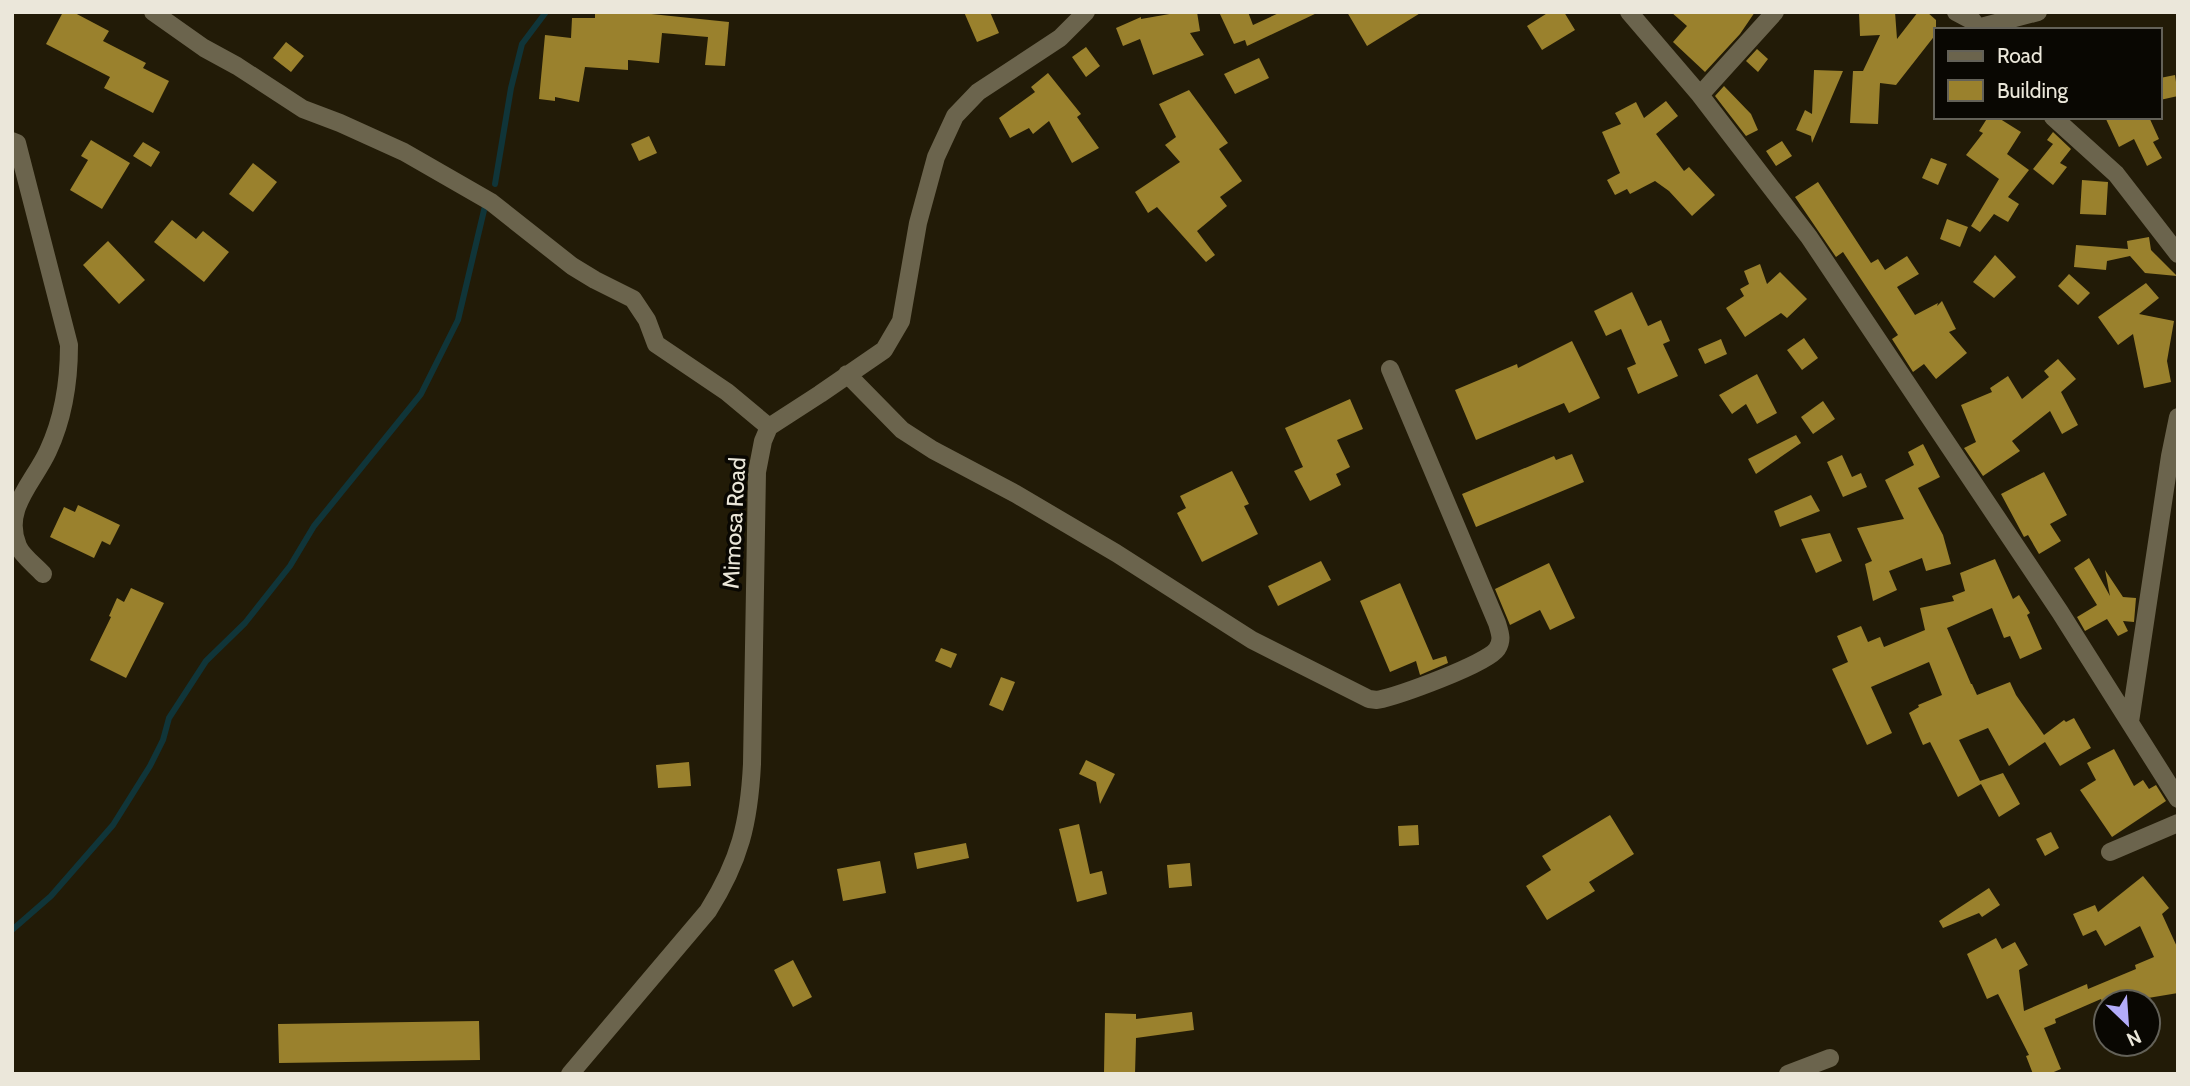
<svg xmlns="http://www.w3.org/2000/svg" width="2190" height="1086" font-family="Cabin,sans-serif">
  <rect width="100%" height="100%" fill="#221b07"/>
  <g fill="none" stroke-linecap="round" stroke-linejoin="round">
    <path stroke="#103539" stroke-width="6" d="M 495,184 L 511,88 L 522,44 L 546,12
      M 12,930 L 51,896 L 113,825 L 150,766 L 163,740 L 169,718 L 206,661 L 245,623 L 290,566 L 314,526 L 421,394 L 458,320 L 485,206"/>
  </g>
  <path fill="#9a812d" d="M 63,12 L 73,12 L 109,31 L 103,41 L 146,63 L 143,68 L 169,81 L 153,113 L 104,88 L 110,77 L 46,44 Z
    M 595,12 L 632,12 L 729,22 L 725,66 L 705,65 L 708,37 L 662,33 L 659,63 L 628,60 L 628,70 L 585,67 L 579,102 L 555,97 L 555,101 L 539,99 L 545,35 L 571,38 L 572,18 L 595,18 Z
    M 964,12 L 990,12 L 999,33 L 977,42 Z
    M 1181,12 L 1197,12 L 1200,31 L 1190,33 L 1204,55 L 1153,75 L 1140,39 L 1123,46 L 1116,28 L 1141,17 L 1141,19 Z
    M 1219,12 L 1248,12 L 1253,25 L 1281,12 L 1319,12 L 1247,46 L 1245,40 L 1234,44 Z
    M 1347,12 L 1422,12 L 1367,46 Z
    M 1549,12 L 1564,12 L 1575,30 L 1542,50 L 1527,26 Z
    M 1671,12 L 1755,12 L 1740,34 L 1705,72 L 1673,42 L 1687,26 Z
    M 1859,12 L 1895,12 L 1897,39 L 1918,12 L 1927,12 L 1936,20 L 1936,34 L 1896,85 L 1880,83 L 1878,124 L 1850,123 L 1853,71 L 1863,71 L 1880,35 L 1860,36 Z
    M 286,42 L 304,56 L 291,72 L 273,58 Z
    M 1086,47 L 1100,66 L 1086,77 L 1072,57 Z
    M 1757,49 L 1768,59 L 1758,72 L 1746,61 Z
    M 1259,58 L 1269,78 L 1235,94 L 1224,74 Z
    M 1814,70 L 1843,71 L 1812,143 L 1811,136 L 1796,130 L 1805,110 L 1812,114 Z
    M 1048,73 L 1081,114 L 1077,117 L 1099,148 L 1072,163 L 1049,121 L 1033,134 L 1029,128 L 1010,138 L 999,118 L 1035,92 L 1031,87 Z
    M 2175,75 L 2178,96 L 2160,100 L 2160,78 Z
    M 1724,86 L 1751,114 L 1758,130 L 1746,136 L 1715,96 Z
    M 1189,90 L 1228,143 L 1219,149 L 1242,181 L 1220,197 L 1227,206 L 1197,231 L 1215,255 L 1206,262 L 1157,207 L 1148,213 L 1135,192 L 1180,162 L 1165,145 L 1176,137 L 1159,104 Z
    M 1666,101 L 1678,116 L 1656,134 L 1684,171 L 1689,167 L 1715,195 L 1692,216 L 1669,191 L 1655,181 L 1630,194 L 1627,189 L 1615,195 L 1607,180 L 1620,173 L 1602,132 L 1621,124 L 1615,113 L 1636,102 L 1644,118 Z
    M 1988,117 L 1997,117 L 2021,132 L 2007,154 L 2029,170 L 2008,197 L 2019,204 L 2008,222 L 1994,214 L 1980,232 L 1971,226 L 1999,179 L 1966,155 L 1983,133 L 1979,131 Z
    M 2105,117 L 2149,117 L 2159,139 L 2153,142 L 2162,158 L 2147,166 L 2134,139 L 2119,147 Z
    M 2053,132 L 2071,149 L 2060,163 L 2067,167 L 2053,185 L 2033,169 L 2053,144 L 2047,140 Z
    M 649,136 L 657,153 L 639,161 L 631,144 Z
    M 91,140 L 130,163 L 102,209 L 70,190 L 88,160 L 81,156 Z
    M 1782,141 L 1792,156 L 1776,166 L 1766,151 Z
    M 143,142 L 160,152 L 151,167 L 133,156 Z
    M 1931,158 L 1947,164 L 1938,185 L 1922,178 Z
    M 253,163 L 277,182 L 253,212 L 229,194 Z
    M 2082,180 L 2108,182 L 2106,215 L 2080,214 Z
    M 1818,182 L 1871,263 L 1878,259 L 1885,270 L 1907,256 L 1919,274 L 1897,287 L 1915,315 L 1938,303 L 1937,306 L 1942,301 L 1956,329 L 1949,332 L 1967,353 L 1936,379 L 1924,364 L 1913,372 L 1892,339 L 1898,335 L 1843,252 L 1836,257 L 1795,197 Z
    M 1947,219 L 1968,227 L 1960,247 L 1940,239 Z
    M 172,220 L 196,239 L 203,231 L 229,252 L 204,282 L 154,242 Z
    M 2149,237 L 2151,250 L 2177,276 L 2145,273 L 2130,256 L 2107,261 L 2106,270 L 2074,267 L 2076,245 L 2128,249 L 2127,241 Z
    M 108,241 L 145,280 L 119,304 L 83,265 Z
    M 1995,255 L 2016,277 L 1994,298 L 1973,282 Z
    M 1760,264 L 1767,284 L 1780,272 L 1807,299 L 1787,318 L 1781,313 L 1745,337 L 1726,308 L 1744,296 L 1740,289 L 1749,284 L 1744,271 Z
    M 2069,274 L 2090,293 L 2078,305 L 2058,286 Z
    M 2146,283 L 2159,298 L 2139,314 L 2174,321 L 2167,361 L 2171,382 L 2144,388 L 2133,334 L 2118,345 L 2098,317 Z
    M 1632,292 L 1648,326 L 1661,320 L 1670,341 L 1663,344 L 1678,376 L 1638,394 L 1627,368 L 1636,364 L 1621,329 L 1606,336 L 1594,311 Z
    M 1804,338 L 1818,358 L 1802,370 L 1787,350 Z
    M 1721,339 L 1727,354 L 1705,364 L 1698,349 Z
    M 1572,341 L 1600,398 L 1569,413 L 1564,403 L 1476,440 L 1455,390 L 1517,364 L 1518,368 Z
    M 2058,359 L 2076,379 L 2061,392 L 2078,425 L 2062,434 L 2050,411 L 2012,441 L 2020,451 L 1983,476 L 1964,448 L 1976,442 L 1961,405 L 1992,392 L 1990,388 L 2008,376 L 2022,399 L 2049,377 L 2044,371 Z
    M 1757,374 L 1777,413 L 1757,424 L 1746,404 L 1732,414 L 1719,395 Z
    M 1350,399 L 1363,429 L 1337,440 L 1350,467 L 1336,474 L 1341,485 L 1310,501 L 1294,471 L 1303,467 L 1285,428 Z
    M 1823,401 L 1835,419 L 1813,434 L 1801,417 Z
    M 1796,435 L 1801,443 L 1756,474 L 1748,459 Z
    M 1923,444 L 1940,477 L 1918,488 L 1943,535 L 1951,564 L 1926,571 L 1922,558 L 1889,571 L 1897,590 L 1873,601 L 1865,564 L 1872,561 L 1857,528 L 1904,519 L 1885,480 L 1914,465 L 1908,452 Z
    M 1572,454 L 1584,482 L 1476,527 L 1462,494 L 1554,456 L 1556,460 Z
    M 1842,455 L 1852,477 L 1861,473 L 1867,487 L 1843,497 L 1827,462 Z
    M 1232,471 L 1249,504 L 1244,506 L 1258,534 L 1202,562 L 1177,513 L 1186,508 L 1180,496 Z
    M 2044,472 L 2067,515 L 2050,524 L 2061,541 L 2039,554 L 2028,535 L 2024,537 L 2001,494 Z
    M 1811,495 L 1820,511 L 1780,527 L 1774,511 Z
    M 78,505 L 120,525 L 110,545 L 102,541 L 94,558 L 50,537 L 64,507 L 75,512 Z
    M 1830,533 L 1842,561 L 1816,573 L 1801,539 Z
    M 2089,558 L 2110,596 L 2105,570 L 2123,597 L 2136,598 L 2134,622 L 2123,621 L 2128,631 L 2118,636 L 2107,619 L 2085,631 L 2077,617 L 2097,605 L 2074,568 Z
    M 1995,559 L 2013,599 L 2019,595 L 2030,613 L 2027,615 L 2042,649 L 2020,659 L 2010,636 L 2004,638 L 1992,608 L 1947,628 L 1971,684 L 1972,684 L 1977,695 L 2010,682 L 2016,695 L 2044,735 L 2064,720 L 2066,722 L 2074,718 L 2091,748 L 2060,766 L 2045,742 L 2009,766 L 1988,728 L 1959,740 L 1980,781 L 2003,773 L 2020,804 L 1999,817 L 1981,784 L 1958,797 L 1930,742 L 1923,745 L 1909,713 L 1919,707 L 1918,705 L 1942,695 L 1929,662 L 1871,687 L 1892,733 L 1867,745 L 1832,669 L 1848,662 L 1837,636 L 1861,626 L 1868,642 L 1880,637 L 1884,647 L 1925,630 L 1920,608 L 1954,601 L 1952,596 L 1965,591 L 1960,573 Z
    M 1321,561 L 1331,580 L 1278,606 L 1268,586 Z
    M 1549,563 L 1575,618 L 1550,630 L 1540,610 L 1510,625 L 1495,589 Z
    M 1400,583 L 1433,660 L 1446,656 L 1448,663 L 1420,675 L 1416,661 L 1390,672 L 1360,601 Z
    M 131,588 L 164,603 L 126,678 L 90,660 L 111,617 L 109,616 L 117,598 L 124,602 Z
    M 941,648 L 957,654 L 951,668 L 935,661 Z
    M 1001,677 L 1015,682 L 1003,711 L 989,705 Z
    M 2114,749 L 2134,786 L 2143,780 L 2149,789 L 2156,785 L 2166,801 L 2112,837 L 2080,790 L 2096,780 L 2087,763 Z
    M 1086,760 L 1115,774 L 1100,804 L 1096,782 L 1079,774 Z
    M 689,762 L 691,786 L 658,788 L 656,765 Z
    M 1610,815 L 1634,854 L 1589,882 L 1595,891 L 1547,920 L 1526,886 L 1551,870 L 1542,856 Z
    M 1079,824 L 1090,874 L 1102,871 L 1107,894 L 1077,902 L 1059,829 Z
    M 1418,825 L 1419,845 L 1399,846 L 1398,826 Z
    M 2051,832 L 2059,848 L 2045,856 L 2036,839 Z
    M 966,843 L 969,858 L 917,869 L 914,853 Z
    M 880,861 L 886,893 L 843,901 L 837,869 Z
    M 1190,863 L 1192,886 L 1169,888 L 1167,865 Z
    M 2143,876 L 2169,908 L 2162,914 L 2178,949 L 2178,993 L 2142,999 L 2141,995 L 2125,1002 L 2102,1002 L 2101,999 L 2055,1019 L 2056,1023 L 2044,1028 L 2061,1069 L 2049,1074 L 2033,1074 L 2026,1056 L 2029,1055 L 1998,994 L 1987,999 L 1967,954 L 1996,938 L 2002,949 L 2015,942 L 2028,965 L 2019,970 L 2024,1011 L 2087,984 L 2088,989 L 2136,969 L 2135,965 L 2154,957 L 2140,926 L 2105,946 L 2096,930 L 2083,936 L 2073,914 L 2095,905 L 2098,912 Z
    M 1989,888 L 2000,905 L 1982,917 L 1979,913 L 1943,928 L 1939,921 Z
    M 793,960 L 812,997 L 793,1007 L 774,970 Z
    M 1192,1012 L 1194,1030 L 1136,1038 L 1135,1074 L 1104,1074 L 1105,1013 L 1136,1014 L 1136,1019 Z
    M 479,1021 L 480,1060 L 279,1063 L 278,1024 Z"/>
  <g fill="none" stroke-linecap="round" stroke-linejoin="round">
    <path stroke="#6b644d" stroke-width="18" d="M 153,12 L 204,48 L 237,66 L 303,109 L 340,123 L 404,152 L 491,202 L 572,266 L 595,280 L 633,299 L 647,320 L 656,344 L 727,392 L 769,427
      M 1629,12 L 1700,95 L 1809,237 L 2060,612 L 2178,799
      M 1956,12 L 1973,21 L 1978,30
      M 1977,28 L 2038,12
      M 1700,95 L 1775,12
      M 2053,117 L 2116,174 L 2178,254
      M 12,141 L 17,143 L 69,345 C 69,380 63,419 48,451 C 34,482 2,509 18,546 C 22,556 36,566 43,574
      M 847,374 L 902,430 L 933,450 L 1016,494 L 1116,553 L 1252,640 L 1369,699 L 1377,700 C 1398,696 1487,664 1497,649 C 1503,640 1500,633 1497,623 L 1390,369
      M 2130,722 L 2170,456 L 2178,417
      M 2110,852 L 2178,823
      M 570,1074 L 708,911 C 740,860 749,823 752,764 L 757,472 L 763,441 L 769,427 L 820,394 L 884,350 L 901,321 L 918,223 L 936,157 L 955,116 L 978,92 L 1060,38 L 1086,12
      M 1788,1074 L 1830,1058"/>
  </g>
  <g text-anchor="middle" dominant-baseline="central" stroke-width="7" stroke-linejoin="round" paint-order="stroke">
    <g font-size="23" fill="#ebe7da" stroke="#090702">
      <text transform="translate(734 523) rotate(-87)">Mimosa Road</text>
    </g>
  </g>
  <rect width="2190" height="1086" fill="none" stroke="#ebe7da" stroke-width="28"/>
  <rect x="1934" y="28" width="228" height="91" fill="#090702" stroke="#636158" stroke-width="2"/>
  <rect x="1948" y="51" width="35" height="10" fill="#6b644d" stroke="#636158" stroke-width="2"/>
  <text x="1997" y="63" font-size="21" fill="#ebe7da">Road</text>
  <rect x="1948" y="80" width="35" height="21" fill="#9a812d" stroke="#636158" stroke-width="2"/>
  <text x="1997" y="98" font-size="21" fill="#ebe7da">Building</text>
  <g transform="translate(2127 1023) rotate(155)"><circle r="33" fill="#090702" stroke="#636158" stroke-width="2"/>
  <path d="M0-5L12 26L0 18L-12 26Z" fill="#b3acf9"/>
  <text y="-10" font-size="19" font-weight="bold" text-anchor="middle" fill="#ebe7da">N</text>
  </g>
</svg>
